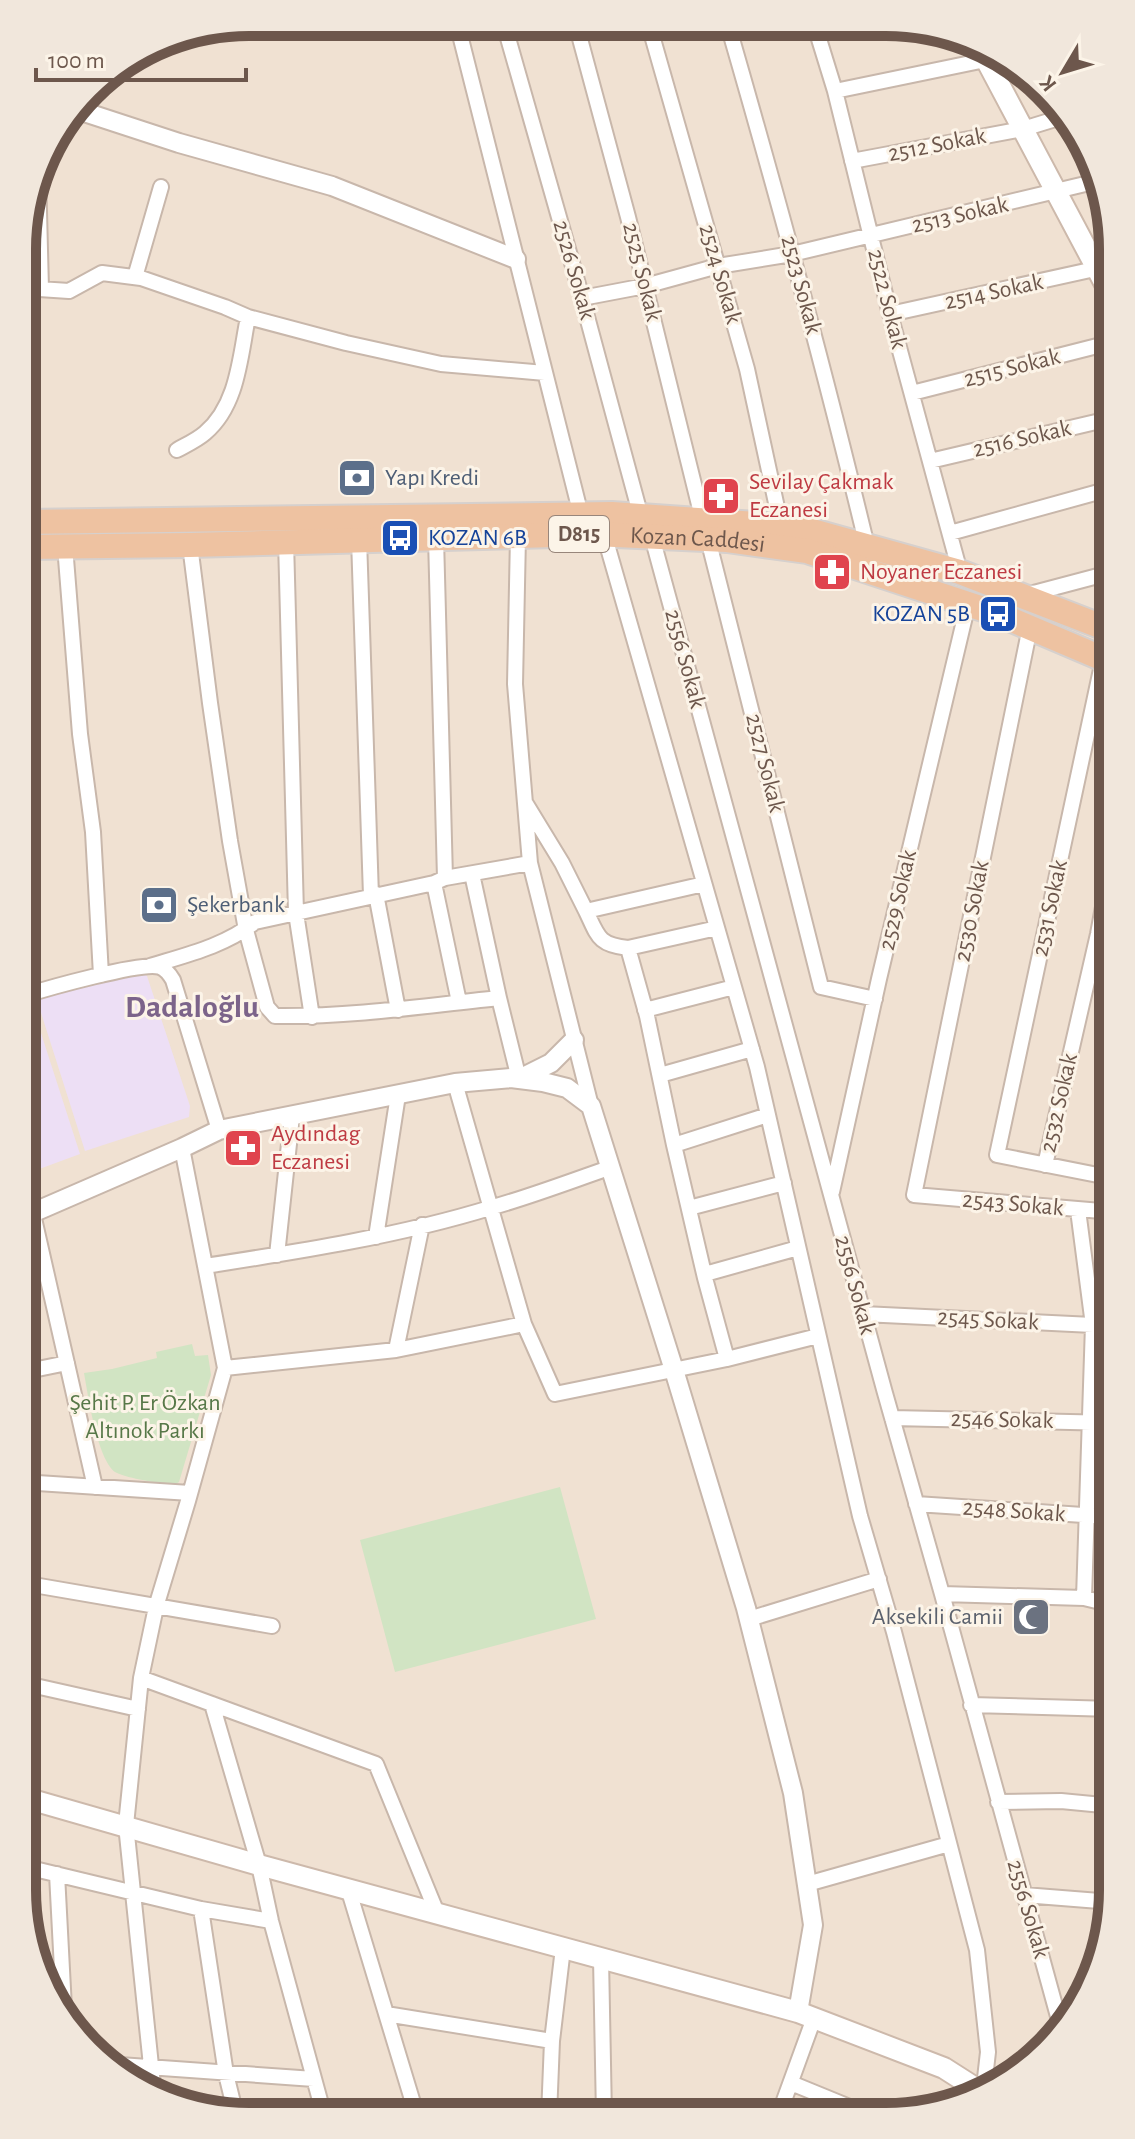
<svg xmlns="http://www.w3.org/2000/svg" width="1135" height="2139" font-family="'Alegreya Sans',sans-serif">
  <rect width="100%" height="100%" fill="#f9f0e2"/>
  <path fill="#f0e1d2" d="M 249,22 L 930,26 L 1035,78 L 1101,175 L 1113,249 L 1112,1906 L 1066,2029 L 960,2105 L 886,2117 L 219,2115 L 100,2061 L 34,1964 L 22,1890 L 24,219 L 46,148 L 99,79 L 162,39 Z"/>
  <path fill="#eddff5" d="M 139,969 L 147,976 L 190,1106 L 189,1117 L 85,1151 L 36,997 Z
    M 30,999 L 80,1154 L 23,1175 L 23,1000 Z"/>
  <path fill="#d1e4c3" d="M 192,1344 L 195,1356 L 208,1355 L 211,1375 L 179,1482 L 172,1486 C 158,1482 129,1479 117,1473 C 98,1464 88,1395 84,1373 L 112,1369 L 157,1358 L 156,1352 Z
    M 560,1487 L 596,1619 L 395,1672 L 360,1540 Z"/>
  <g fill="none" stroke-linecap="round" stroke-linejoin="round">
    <g stroke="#c8b7ab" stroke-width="18">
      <path id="minor" d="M 438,23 L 458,28
        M 457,23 L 581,515
        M 504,24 L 582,298 L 641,517
        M 576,24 L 628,217 L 703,521
        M 649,25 L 747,369 L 781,526
        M 728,25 C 778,198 825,371 867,546
        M 815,26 L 835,91 L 890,314 L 960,572
        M 835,91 L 995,58
        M 852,161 L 1023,129 L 1062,117
        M 38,172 L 41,289
        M 135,277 L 161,187
        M 24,288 L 69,291 L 102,273 L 141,278 L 225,307 L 248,317 L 346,343 L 441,364 L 545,373
        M 582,298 L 645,286 L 718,266 L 792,254 L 1102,180
        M 890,314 L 1113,265
        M 912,393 L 1113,342
        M 177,450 C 186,445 197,440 205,433 C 238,405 240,357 248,317
        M 930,461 L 1113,418
        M 1105,490 L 1113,516
        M 950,533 L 1113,488
        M 604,534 L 757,1067 L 860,1516 L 894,1632 L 977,1950 L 988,2052 L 984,2087
        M 518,536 L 515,684 L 530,863 L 591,1106
        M 652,537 L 885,1393 L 942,1594 L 1062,2031
        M 436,538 L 445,878
        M 359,539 L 371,896
        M 708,539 L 821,987 L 875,999
        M 286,541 L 296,913 L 312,1017
        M 190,545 L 210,703 L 230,841 L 246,930 L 267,1007 L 275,1016 C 350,1017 424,1006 499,998 L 472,874
        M 65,546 L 80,734 L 93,832 L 101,975
        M 1026,595 L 1113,572
        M 1030,627 L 914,1195 L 1113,1212
        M 1103,660 L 997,1155 L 1113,1178
        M 526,804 L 562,863 L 586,911 L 704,884
        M 434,883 L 459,1002
        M 376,894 L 398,1010
        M 586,911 C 598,936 598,945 628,948
        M 717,928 L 628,948 L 647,1016 L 674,1145 L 705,1278 L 727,1359
        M 23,931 L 33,993
        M 150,966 C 186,955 225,946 255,922 L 434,883 L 445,878 L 530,863
        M 23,996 C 45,989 143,961 160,967 C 166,969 170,975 173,980 L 219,1130
        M 499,998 L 519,1079
        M 645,1010 L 734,987
        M 660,1075 L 752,1049
        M 455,1083 L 524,1324 L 555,1394 L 727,1359 L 818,1336
        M 674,1145 L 768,1115
        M 1045,1165 L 1098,934 L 1113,853
        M 832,1192 L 879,979 L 968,604
        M 689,1208 L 784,1183
        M 1078,1210 L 1093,1325 L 1084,1598
        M 33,1214 L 95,1487
        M 376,1237 L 398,1095
        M 277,1255 L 292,1116
        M 205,1266 C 302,1251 399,1236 493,1207 C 532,1196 571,1181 609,1168
        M 705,1274 L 798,1248
        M 863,1314 L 1113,1326
        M 396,1350 L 422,1225
        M 225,1368 L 396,1350 L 524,1324
        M 23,1372 L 28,1483
        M 23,1372 L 67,1363
        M 892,1418 L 1113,1423
        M 22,1482 L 190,1493
        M 916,1504 L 1113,1517
        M 22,1583 L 272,1626
        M 942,1594 L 1084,1598 L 1113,1605
        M 749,1619 L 879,1579
        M 141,1678 L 376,1764 L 437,1913
        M 22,1683 L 138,1709
        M 212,1704 L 259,1865 L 271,1921 L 324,2115
        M 971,1705 L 1113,1709
        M 998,1802 L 1061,1801 L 1113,1806
        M 22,1866 L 201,1909 L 271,1921
        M 57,1874 L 64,2008
        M 807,1884 L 949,1844
        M 348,1888 L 417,2116
        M 1024,1895 L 1112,1902
        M 201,1909 L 226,2074 L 236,2115
        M 601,1958 L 604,2116
        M 386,2014 L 552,2041
        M 106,2064 L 314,2079
        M 791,2083 L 874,2117
        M 153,2085 L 126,1825 L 141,1678 L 156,1607 L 188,1501 L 225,1368 L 182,1148
        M 549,2116 L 552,2041 L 563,1948
        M 778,2117 L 814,2018"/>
    </g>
    <g stroke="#c8b7ab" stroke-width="22">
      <path id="tertiary" d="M 75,109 L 179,143 L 332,186 L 516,259
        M 519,1079 L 551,1063 L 574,1040
        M 23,1217 L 182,1148 L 219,1130 L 455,1083 L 511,1078 L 543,1082 L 567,1088 L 591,1106 L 674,1370 L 746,1608 L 793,1793 L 813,1925 L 798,2012"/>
    </g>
    <g stroke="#cdb9ab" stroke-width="24">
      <path id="secondary" d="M 982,52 L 1113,299
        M 22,1797 L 259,1865 L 798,2012 L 944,2068 L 980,2091"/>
    </g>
    <g stroke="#d6d0cd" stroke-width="28">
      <g id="trunk">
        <path d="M 24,522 L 612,514 L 798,527 L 960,572 L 1113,631"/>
        <path id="s1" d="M 24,547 L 190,545 L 594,534 L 727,540 L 807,551 L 998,614 L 1113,663"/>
      </g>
    </g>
    <use href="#minor" stroke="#fff" stroke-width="14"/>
    <use href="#tertiary" stroke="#fff" stroke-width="18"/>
    <use href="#secondary" stroke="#fff" stroke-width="20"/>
    <use href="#trunk" stroke="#eec2a1" stroke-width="24"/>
  </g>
  <defs>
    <g id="bank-square" transform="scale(2)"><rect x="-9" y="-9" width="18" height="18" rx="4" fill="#5c6f8a" stroke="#fcf4e8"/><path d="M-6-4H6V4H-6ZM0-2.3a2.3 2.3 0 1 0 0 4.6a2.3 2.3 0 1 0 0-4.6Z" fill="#fff"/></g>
    <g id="pharmacy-square" transform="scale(2)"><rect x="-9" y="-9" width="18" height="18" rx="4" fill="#e0444e" stroke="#fcf4e8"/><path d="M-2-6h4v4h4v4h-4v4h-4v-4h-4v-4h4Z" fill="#fff"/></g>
    <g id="bus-square" transform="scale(2)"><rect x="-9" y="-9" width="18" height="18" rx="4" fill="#1a4fb4" stroke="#fcf4e8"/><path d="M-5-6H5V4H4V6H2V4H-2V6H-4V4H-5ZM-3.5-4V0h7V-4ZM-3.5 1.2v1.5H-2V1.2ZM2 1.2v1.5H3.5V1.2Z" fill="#fff"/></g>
    <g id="mosque-square" transform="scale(2)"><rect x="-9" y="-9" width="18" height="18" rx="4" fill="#6b7280" stroke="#fcf4e8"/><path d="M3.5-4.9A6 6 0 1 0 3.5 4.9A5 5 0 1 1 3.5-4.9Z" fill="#fff"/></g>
  </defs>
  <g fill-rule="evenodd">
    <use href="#bank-square" x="357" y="478"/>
    <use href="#pharmacy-square" x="721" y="496"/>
    <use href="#bus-square" x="400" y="538"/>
    <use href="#pharmacy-square" x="832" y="572"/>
    <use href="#bus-square" x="998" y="614"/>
    <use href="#bank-square" x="159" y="905"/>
    <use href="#pharmacy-square" x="243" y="1148"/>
    <use href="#mosque-square" x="1031" y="1617"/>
  </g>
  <g text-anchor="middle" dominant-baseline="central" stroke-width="6" stroke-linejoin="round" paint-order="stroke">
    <rect fill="#fcf4e8" stroke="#98867b" stroke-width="2" x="549" y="516" width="60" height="36" rx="6"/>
    <g font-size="22" font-weight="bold" fill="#6d574c">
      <text x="579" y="534">D815</text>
    </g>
    <g font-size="24" fill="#6d574c" stroke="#fcf4e8">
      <text transform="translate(937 145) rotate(-11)">2512 Sokak</text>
      <text transform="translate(960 215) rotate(-13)">2513 Sokak</text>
      <text transform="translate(574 270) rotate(74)">2526 Sokak</text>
      <text transform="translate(642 272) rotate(76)">2525 Sokak</text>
      <text transform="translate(720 274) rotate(74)">2524 Sokak</text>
      <text transform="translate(801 285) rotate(75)">2523 Sokak</text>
      <text transform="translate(994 292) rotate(-12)">2514 Sokak</text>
      <text transform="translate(887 299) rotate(76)">2522 Sokak</text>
      <text transform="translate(1012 368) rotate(-14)">2515 Sokak</text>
      <text transform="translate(1022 439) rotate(-13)">2516 Sokak</text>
      <text stroke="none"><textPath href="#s1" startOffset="674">Kozan Caddesi</textPath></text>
      <text transform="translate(685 659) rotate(75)">2556 Sokak</text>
      <text transform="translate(765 763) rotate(76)">2527 Sokak</text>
      <text transform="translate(898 900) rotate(-77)">2529 Sokak</text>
      <text transform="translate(1050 908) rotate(-78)">2531 Sokak</text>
      <text transform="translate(972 911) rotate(-79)">2530 Sokak</text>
      <text transform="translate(1059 1103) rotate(-77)">2532 Sokak</text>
      <text transform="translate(1013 1204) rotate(5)">2543 Sokak</text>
      <text transform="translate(855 1285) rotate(75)">2556 Sokak</text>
      <text transform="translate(988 1320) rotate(3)">2545 Sokak</text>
      <text transform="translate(1002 1420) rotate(1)">2546 Sokak</text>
      <text transform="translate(1014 1511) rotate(4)">2548 Sokak</text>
      <text transform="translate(1028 1909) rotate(74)">2556 Sokak</text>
    </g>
    <g font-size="24" fill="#4e5e75" stroke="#fcf4e8" text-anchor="start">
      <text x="385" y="478">Yapı Kredi</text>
      <text x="187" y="905">Şekerbank</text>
    </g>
    <g font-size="24" fill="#be3a42" stroke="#fcf4e8" text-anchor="start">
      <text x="749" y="482">Sevilay Çakmak<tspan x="749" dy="28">Eczanesi</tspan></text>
      <text x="860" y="572">Noyaner Eczanesi</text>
      <text x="271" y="1134">Aydındag<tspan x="271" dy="28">Eczanesi</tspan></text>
    </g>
    <g font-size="24" fill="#164399" stroke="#fcf4e8" text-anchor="start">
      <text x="428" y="538">KOZAN 6B</text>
      <text x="970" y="614" text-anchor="end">KOZAN 5B</text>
    </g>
    <g font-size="24" fill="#577848" stroke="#fcf4e8">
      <text x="145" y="1403">Şehit P. Er Özkan<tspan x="145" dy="28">Altınok Parkı</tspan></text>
    </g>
    <g font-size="24" fill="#5b616d" stroke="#fcf4e8" text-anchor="end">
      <text x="1003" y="1617">Aksekili Camii</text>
    </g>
    <g font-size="32" font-weight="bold" fill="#7c648a" stroke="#fcf4e8">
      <text x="192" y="1007">Dadaloğlu</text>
    </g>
  </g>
  <path d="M0 0H1135V2139H0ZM249 36H886A213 213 0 0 1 1099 249V1890A213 213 0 0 1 886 2103H249A213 213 0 0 1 36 1890V249A213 213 0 0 1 249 36Z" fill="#f1e7dc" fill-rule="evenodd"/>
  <path fill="none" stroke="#6d574c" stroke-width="10" d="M249 36H886A213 213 0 0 1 1099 249V1890A213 213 0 0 1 886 2103H249A213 213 0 0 1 36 1890V249A213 213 0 0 1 249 36Z"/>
  <g transform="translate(1063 72) rotate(232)" stroke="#fcf4e8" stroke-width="6" paint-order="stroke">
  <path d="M0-6L14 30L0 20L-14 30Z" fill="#6d574c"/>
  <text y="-12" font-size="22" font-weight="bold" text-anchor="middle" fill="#6d574c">K</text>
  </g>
  <path d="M36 68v12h210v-12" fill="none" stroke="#6d574c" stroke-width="4"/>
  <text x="48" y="68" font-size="24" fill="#6d574c" stroke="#fcf4e8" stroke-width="6" paint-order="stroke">100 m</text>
</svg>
